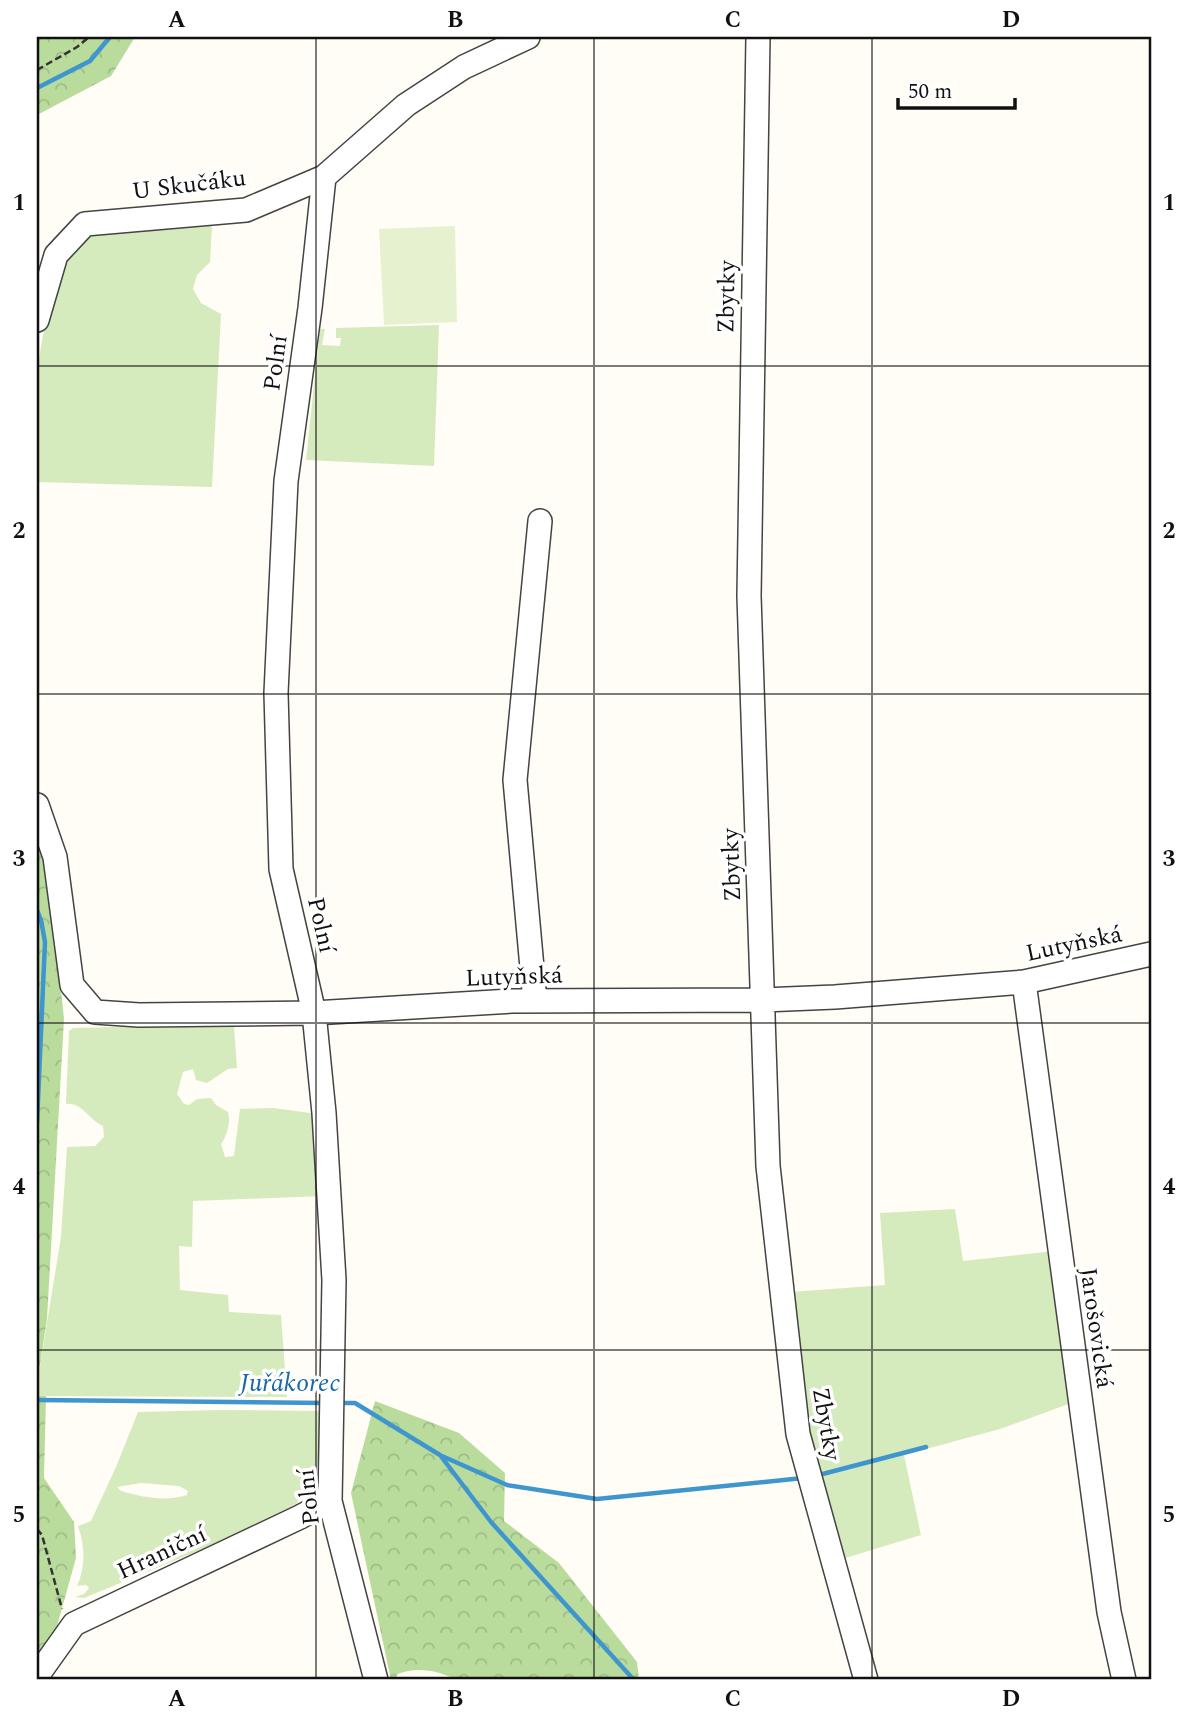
<svg xmlns="http://www.w3.org/2000/svg" width="1188" height="1717" font-family="Spectral,serif">
  <defs>
    <pattern id="forest-crowns" width="20" height="18" patternUnits="userSpaceOnUse" patternTransform="scale(1.75)"><rect width="20" height="18" fill="#b9dc9c"/><path d="M2 6a3 3 0 1 1 6 0M12 15a3 3 0 1 1 6 0" fill="none" stroke="#9ebc85"/></pattern>
  </defs>
  <rect width="100%" height="100%" fill="#fffdf5"/>
  <path fill="#d5ebbd" fill-rule="evenodd" d="M 212,225 L 210,262 L 197,275 L 193,289 L 201,303 L 221,314 L 212,487 L 37,482 C 37,449 35,414 37,381 C 39,342 57,249 96,233 C 129,219 177,225 212,225 Z
    M 439,325 L 434,466 L 306,460 L 320,329 L 325,329 L 322,345 L 340,346 L 341,338 L 336,338 L 336,328 Z
    M 204,1025 L 234,1026 L 237,1068 L 228,1069 L 207,1083 L 196,1080 L 193,1069 L 183,1072 L 177,1094 L 184,1104 L 189,1105 L 197,1099 L 211,1098 L 216,1105 L 228,1112 C 231,1121 227,1136 221,1144 L 225,1157 L 234,1156 L 240,1109 L 273,1108 L 318,1114 L 323,1196 L 193,1201 L 192,1247 L 179,1246 L 180,1290 L 228,1295 L 229,1312 L 281,1315 L 287,1397 L 37,1396 L 37,1384 L 61,1237 L 67,1147 L 95,1146 L 104,1137 L 103,1126 C 89,1120 82,1102 66,1104 L 69,1031 L 73,1028 Z
    M 955,1209 L 963,1261 L 1054,1251 L 1074,1402 L 1000,1429 L 904,1455 L 921,1535 L 842,1559 L 805,1431 L 791,1292 L 885,1285 L 880,1213 Z
    M 220,1410 L 323,1411 L 317,1468 L 307,1492 L 296,1504 L 229,1538 L 84,1598 L 75,1597 L 84,1594 L 89,1588 L 86,1585 L 77,1586 C 86,1566 85,1546 78,1526 L 91,1521 L 116,1467 L 138,1412 ZM 141,1483 L 179,1486 L 188,1491 L 187,1495 C 165,1502 142,1497 121,1491 L 117,1487 Z"/>
  <path fill="url(#forest-crowns)" d="M 37,37 L 135,37 L 111,76 L 37,115 Z
    M 37,834 L 48,866 L 64,1019 L 47,1319 L 37,1384 Z
    M 37,1396 L 46,1396 L 44,1478 L 74,1522 L 76,1558 L 57,1626 L 37,1655 Z
    M 375,1401 L 459,1433 L 505,1473 L 504,1521 L 559,1563 L 637,1662 L 639,1680 L 457,1680 C 439,1671 417,1666 398,1674 L 394,1680 L 391,1680 L 351,1493 Z"/>
  <path fill="#e6f2cf" d="M 455,226 L 457,322 L 384,325 L 379,229 Z"/>
  <g fill="none" stroke-linecap="round" stroke-linejoin="round">
    <path stroke="#3f96cf" stroke-width="4.5" d="M 37,88 L 90,61 L 110,37
      M 37,910 L 41,920 L 45,942 L 37,1123
      M 37,1400 L 325,1403
      M 340,1403 L 355,1403 L 440,1455 L 491,1522 L 634,1680
      M 442,1456 L 507,1485 L 597,1499 L 803,1478
      M 815,1476 L 926,1447"/>
    <g stroke="#444" stroke-width="26">
      <path id="minor" d="M 758,37 L 749,596 L 768,1166 L 798,1434 L 866,1680
        M 324,177 L 310,308 L 286,481 L 276,693 L 281,869 L 314,1013 L 324,1113 L 334,1280 L 330,1501 L 376,1680
        M 37,320 L 56,255 L 85,224 L 246,210 L 324,177 L 406,105 L 464,67 L 528,37
        M 37,805 L 55,857 L 72,985 L 95,1012 L 139,1015 L 314,1013 L 512,1001 L 763,1000 L 835,997 L 1024,982 L 1151,954
        M 1024,982 L 1109,1612 L 1124,1680
        M 535,1001 L 515,780 L 540,521
        M 37,1676 L 74,1624 L 300,1517 L 330,1501"/>
    </g>
    <path stroke="#333" stroke-width="2.5" stroke-dasharray="7 3.5" stroke-linecap="butt" d="M 37,70 L 77,47 L 89,37
      M 37,1529 L 42,1535 L 62,1609"/>
    <use href="#minor" stroke="#fff" stroke-width="23"/>
  </g>
  <path fill="none" stroke="#111" stroke-width="2" stroke-opacity="0.55" d="M 316,37 L 316,1680M 594,37 L 594,1680M 872,37 L 872,1680M 37,366 L 1151,366M 37,694 L 1151,694M 37,1023 L 1151,1023M 37,1350 L 1151,1350"/>
  <g text-anchor="middle" dominant-baseline="central" stroke-width="7" stroke-linejoin="round" paint-order="stroke">
    <g font-size="24" fill="#111" stroke="#fff">
      <text transform="translate(189 185) rotate(-7)">U Skučáku</text>
      <text transform="translate(727 297) rotate(-89)">Zbytky</text>
      <text transform="translate(276 363) rotate(-82)">Polní</text>
      <text transform="translate(732 865) rotate(-92)">Zbytky</text>
      <text transform="translate(321 925) rotate(77)">Polní</text>
      <text transform="translate(1074 944) rotate(-12)">Lutyňská</text>
      <text transform="translate(514 977) rotate(-2)">Lutyňská</text>
      <text transform="translate(1096 1328) rotate(82)">Jarošovická</text>
      <text transform="translate(826 1424) rotate(80)">Zbytky</text>
      <text transform="translate(309 1497) rotate(-96)">Polní</text>
      <text transform="translate(162 1553) rotate(-25)">Hraniční</text>
    </g>
    <g font-size="26" font-style="italic" fill="#1768a6" stroke="#fff">
      <text x="290" y="1383">Juřákorec</text>
    </g>
  </g>
  <rect width="1188" height="1717" fill="none" stroke="#ffffff" stroke-width="77"/>
  <path d="M898 98v10h117v-10" fill="none" stroke="#111111" stroke-width="3.5"/>
  <text x="908" y="98" font-size="21" fill="#111111" stroke="#ffffff" stroke-width="5" paint-order="stroke">50 m</text>
  <rect x="38" y="38" width="1112" height="1640" fill="none" stroke="#111" stroke-width="2.5"/>
  <g font-size="23" text-anchor="middle" font-weight="bold" fill="#111">
    <text x="177" y="27">A</text>
    <text x="455" y="27">B</text>
    <text x="733" y="27">C</text>
    <text x="1011" y="27">D</text>
    <text x="19" y="210">1</text>
    <text x="1169" y="210">1</text>
    <text x="19" y="538">2</text>
    <text x="1169" y="538">2</text>
    <text x="19" y="866">3</text>
    <text x="1169" y="866">3</text>
    <text x="19" y="1194">4</text>
    <text x="1169" y="1194">4</text>
    <text x="19" y="1522">5</text>
    <text x="1169" y="1522">5</text>
    <text x="177" y="1706">A</text>
    <text x="455" y="1706">B</text>
    <text x="733" y="1706">C</text>
    <text x="1011" y="1706">D</text>
  </g>
</svg>
